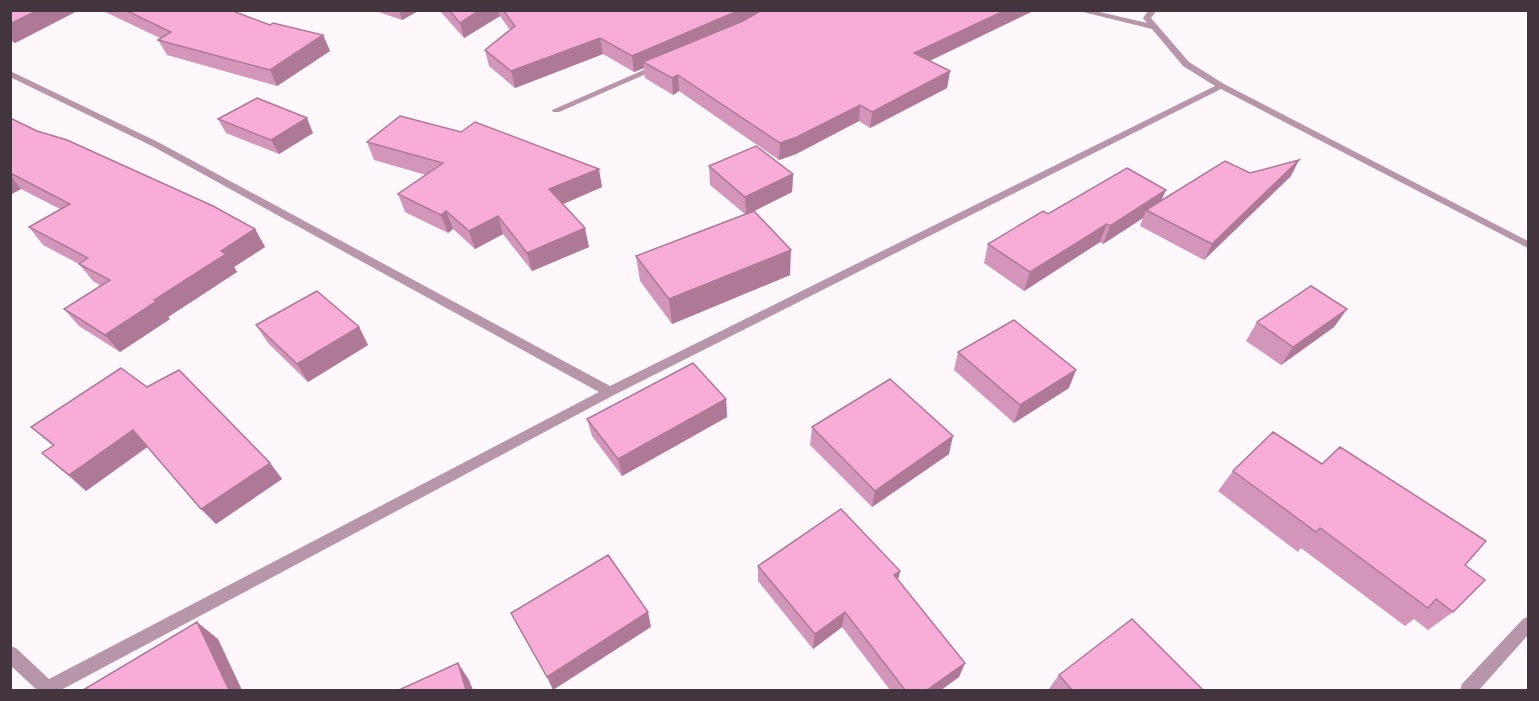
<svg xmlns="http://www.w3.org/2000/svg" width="1539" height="701" font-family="'Open Sans',sans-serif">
  <rect width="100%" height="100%" fill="#fef7fb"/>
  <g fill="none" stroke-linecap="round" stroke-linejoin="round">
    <path fill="#b696a8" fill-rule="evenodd" d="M 1075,10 L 1091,10 L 1147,23 L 1143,18 L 1149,10 L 1157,10 L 1151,18 L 1189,62 L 1224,84 L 1528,241 L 1528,248 L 1221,89 L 614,395 L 61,690 L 37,690 L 10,665 L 10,646 L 16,648 L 49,679 L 599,392 L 152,146 L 10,77 L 10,71 L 158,142 L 610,386 L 1215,86 L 1183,66 L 1152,29 Z
      M 655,65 L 662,67 L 559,112 L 553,112 L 552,110 Z
      M 1528,617 L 1528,635 L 1479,690 L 1460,690 L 1462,684 L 1523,619 Z"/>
  </g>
  <path fill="#d495ba" d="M 10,10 L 79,10 L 15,43 L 10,41 Z
    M 101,10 L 230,10 L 270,25 L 323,35 L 330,51 L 277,86 L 167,55 L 158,40 L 160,38 Z
    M 373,10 L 420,10 L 402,20 Z
    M 439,10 L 1032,10 L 1031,12 L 930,61 L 950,71 L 947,88 L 870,128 L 859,121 L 796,154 L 779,160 L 679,91 L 673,95 L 645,78 L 644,68 L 634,72 L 603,54 L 515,88 L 489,66 L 485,50 L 510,30 L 500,16 L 464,38 Z
    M 10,118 L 37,131 L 255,229 L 265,247 L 234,267 L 237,272 L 168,317 L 170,319 L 120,352 L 79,326 L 64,309 L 101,286 L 93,281 L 79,264 L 43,245 L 29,227 L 60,209 L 21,189 L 10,195 Z
    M 218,119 L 313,133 L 279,154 L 226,133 Z
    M 367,142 L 602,187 L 563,204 L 589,247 L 532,271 L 503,234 L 475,249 L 453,229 L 448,233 L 405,212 L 398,194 L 426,175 L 374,160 Z
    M 709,166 L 793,174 L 792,192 L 754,211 L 790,275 L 672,324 L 640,281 L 636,256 L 745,214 L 710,185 Z
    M 1250,173 L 1291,176 L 1204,260 L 1140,226 L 1143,218 L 1103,244 L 1100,242 L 1024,291 L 984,263 L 988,244 L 1161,201 Z
    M 1347,309 L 1334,327 L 1281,365 L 1246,341 L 1257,322 Z
    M 256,325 L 359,327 L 368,345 L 308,382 L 268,343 Z
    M 958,352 L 1069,388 L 1014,423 L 954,370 Z
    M 147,387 L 270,463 L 282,479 L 216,524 L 148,447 L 86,491 L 42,453 L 53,446 L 31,427 Z
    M 726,399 L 727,417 L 622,476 L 592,436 L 587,419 Z
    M 812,427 L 949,454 L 872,507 L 810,445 Z
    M 1233,471 L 1465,565 L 1453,612 L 1428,630 L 1414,619 L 1405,626 L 1301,548 L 1298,552 L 1218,491 Z
    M 758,566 L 900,571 L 898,580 L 965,663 L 959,677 L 941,690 L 890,690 L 842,627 L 813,649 L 758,581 Z
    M 1059,675 L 1203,690 L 1048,690 Z"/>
  <path fill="#ad7997" d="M 38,10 L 79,10 L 15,43 L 10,36 L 10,24 Z
    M 399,10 L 420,10 L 402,20 Z
    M 480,10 L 498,10 L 500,16 L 464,38 L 460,23 Z
    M 740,10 L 769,10 L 643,62 L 644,68 L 634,72 L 632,56 Z
    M 1006,10 L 1032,10 L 1031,12 L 912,69 L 914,53 Z
    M 323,35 L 330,51 L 277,86 L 270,70 Z
    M 600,38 L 603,54 L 515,88 L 511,71 Z
    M 950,71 L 947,88 L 870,128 L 872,112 Z
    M 678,75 L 679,91 L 673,95 L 672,78 Z
    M 860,105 L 859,121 L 796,154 L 779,160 L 780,143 Z
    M 307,118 L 313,133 L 279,154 L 271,140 Z
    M 1299,160 L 1291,176 L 1204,260 L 1212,244 Z
    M 599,169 L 602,187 L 554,208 L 549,189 Z
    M 793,174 L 792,192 L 746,215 L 745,197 Z
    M 10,175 L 21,189 L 10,195 Z
    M 1166,190 L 1158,208 L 1146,210 L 1143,218 L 1103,244 L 1110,226 Z
    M 446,211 L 453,229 L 448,233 L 441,215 Z
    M 498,216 L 503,234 L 475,249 L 469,231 Z
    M 1107,224 L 1100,242 L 1024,291 L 1030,272 Z
    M 585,228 L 589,247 L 532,271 L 527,253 Z
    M 255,229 L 265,247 L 234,267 L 237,272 L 168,317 L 170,319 L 120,352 L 105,335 L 221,251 Z
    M 791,250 L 790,275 L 672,324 L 669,299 Z
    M 1347,309 L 1334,327 L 1281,365 L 1293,347 Z
    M 359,327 L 368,345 L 308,382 L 297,364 Z
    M 1076,370 L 1069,388 L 1014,423 L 1020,405 Z
    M 726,399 L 727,417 L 622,476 L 618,459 Z
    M 133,430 L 148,446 L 86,491 L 69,475 Z
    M 953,436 L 949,454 L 872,507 L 875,491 Z
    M 270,463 L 282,479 L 216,524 L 201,509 Z
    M 900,571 L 896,586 L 894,575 Z
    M 648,612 L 651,627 L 553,690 L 547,677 Z
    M 845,612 L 842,627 L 813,649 L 815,634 Z
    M 197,622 L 218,639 L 242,690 L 229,690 Z
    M 458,663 L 469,680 L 473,690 L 466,690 Z
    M 965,663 L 959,677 L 941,690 L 927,690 Z"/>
  <path fill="#f7add8" stroke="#ad7997" stroke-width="1.5" d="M 10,10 L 38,10 L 10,24 Z
    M 125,10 L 230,10 L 270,25 L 273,23 L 323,35 L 270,70 L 158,40 L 171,32 Z
    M 449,10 L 480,10 L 460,23 Z
    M 503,10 L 740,10 L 632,56 L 600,38 L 511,71 L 485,50 L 515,26 Z
    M 762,10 L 1006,10 L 914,53 L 950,71 L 872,112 L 860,105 L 797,137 L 780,143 L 678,75 L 672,78 L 643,62 L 743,21 Z
    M 257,98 L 307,118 L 271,140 L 218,119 Z
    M 400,116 L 461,132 L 475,122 L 599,169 L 549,189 L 585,228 L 527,253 L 498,216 L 469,231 L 446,211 L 441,215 L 398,194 L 443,163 L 367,142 Z
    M 10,118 L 37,131 L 67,140 L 213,206 L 255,229 L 221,251 L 226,254 L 154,300 L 157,301 L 105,335 L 64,309 L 110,280 L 79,264 L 88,258 L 29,227 L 70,204 L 10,173 Z
    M 756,146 L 793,174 L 745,197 L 709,166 Z
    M 1299,160 L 1212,244 L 1146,210 L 1225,161 L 1250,173 Z
    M 1127,168 L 1166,190 L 1110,226 L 1107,224 L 1030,272 L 988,244 L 1043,211 L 1048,214 Z
    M 754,211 L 791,250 L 669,299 L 636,256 Z
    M 1311,286 L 1347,309 L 1293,347 L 1257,322 Z
    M 317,291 L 359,327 L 297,364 L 256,325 Z
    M 1014,320 L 1076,370 L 1020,405 L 958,352 Z
    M 693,363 L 726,399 L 618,459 L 587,419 Z
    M 121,368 L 147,387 L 179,370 L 270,463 L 201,509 L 133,430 L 69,475 L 42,453 L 54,445 L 31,427 Z
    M 890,379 L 953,436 L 875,491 L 812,427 Z
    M 1273,432 L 1322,464 L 1340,447 L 1486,541 L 1465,565 L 1485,580 L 1453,612 L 1436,599 L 1428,608 L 1320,528 L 1316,532 L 1233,471 Z
    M 841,509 L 900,571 L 894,575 L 965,663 L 927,690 L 905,690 L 845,612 L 815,634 L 758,566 Z
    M 608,555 L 648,612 L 547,677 L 511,613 Z
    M 1132,619 L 1203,690 L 1072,690 L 1059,675 Z
    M 197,622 L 229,690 L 83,690 Z
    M 458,663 L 466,690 L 399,690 Z"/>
  <rect width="1539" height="701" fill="none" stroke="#42353d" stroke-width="24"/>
</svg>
